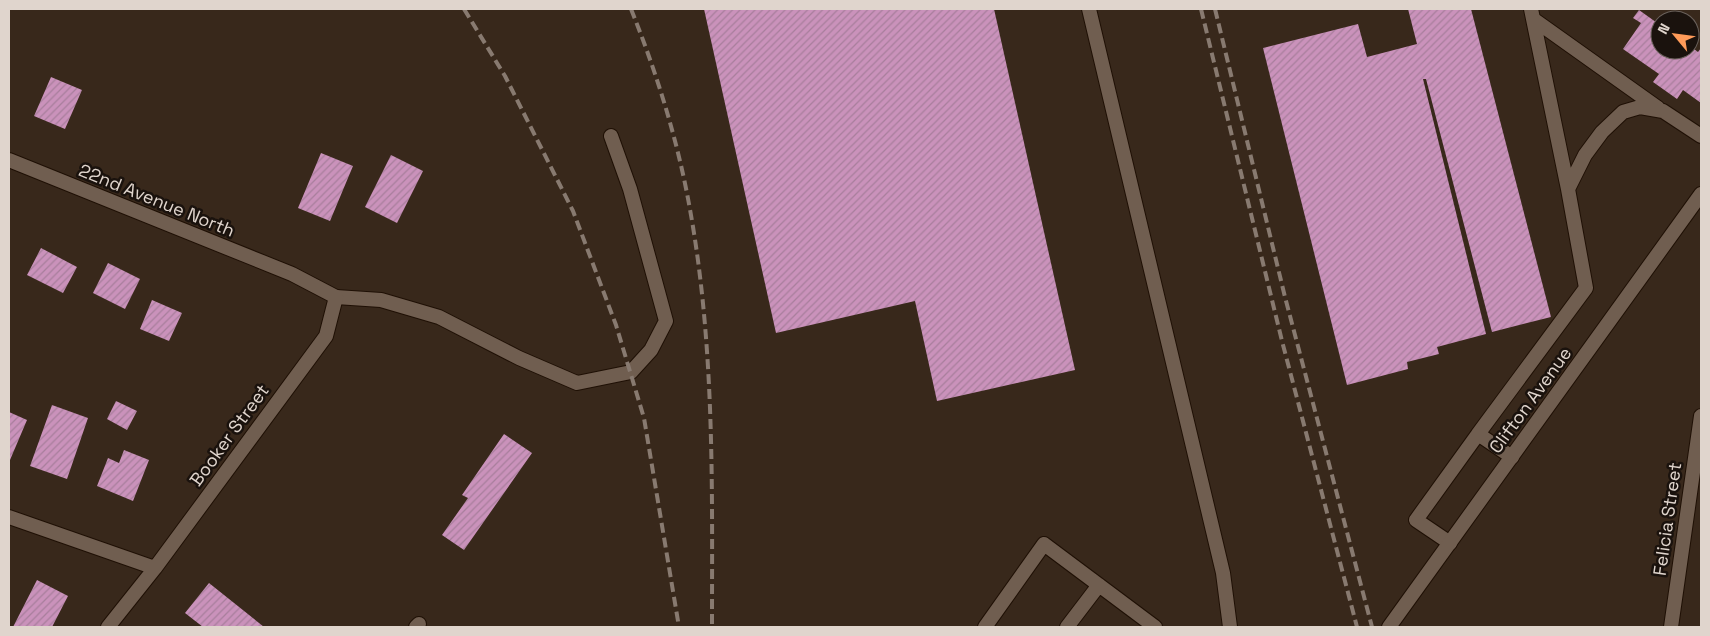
<svg xmlns="http://www.w3.org/2000/svg" width="1710" height="636" font-family="'Space Grotesk',sans-serif">
  <defs>
    <pattern id="building-hatch" width="6" height="6" patternUnits="userSpaceOnUse" patternTransform="scale(1.25)"><rect width="6" height="6" fill="#ca92bb"/><path d="M-1 1l2-2M0 6l6-6M5 7l2-2" fill="none" stroke="#a87e9c"/></pattern>
  </defs>
  <rect width="100%" height="100%" fill="#38281b"/>
  <path fill="url(#building-hatch)" d="M 704,9 L 994,9 L 1075,370 L 937,401 L 915,301 L 776,333 Z
    M 1408,9 L 1471,9 L 1551,317 L 1492,332 L 1426,79 L 1423,79 L 1486,334 L 1437,347 L 1439,354 L 1407,362 L 1408,369 L 1347,385 L 1263,48 L 1358,24 L 1367,57 L 1417,44 Z
    M 1639,10 L 1660,25 L 1660,50 L 1690,50 L 1690,46 L 1698,52 L 1701,48 L 1701,103 L 1683,90 L 1677,99 L 1653,82 L 1659,74 L 1623,49 L 1641,23 L 1633,18 Z
    M 51,77 L 82,90 L 65,129 L 34,116 Z
    M 321,153 L 353,166 L 330,221 L 298,208 Z
    M 391,155 L 423,171 L 397,223 L 365,207 Z
    M 41,248 L 77,267 L 63,293 L 27,275 Z
    M 108,263 L 140,279 L 125,309 L 93,293 Z
    M 152,300 L 182,313 L 169,341 L 140,329 Z
    M 116,401 L 137,411 L 127,430 L 107,419 Z
    M 52,405 L 88,418 L 67,479 L 30,466 Z
    M 9,412 L 27,420 L 10,460 L 9,460 Z
    M 504,434 L 532,453 L 464,550 L 442,535 L 468,498 L 462,495 Z
    M 124,450 L 149,460 L 133,501 L 97,486 L 108,458 L 119,463 Z
    M 37,580 L 68,596 L 52,627 L 13,627 Z
    M 209,583 L 264,627 L 203,627 L 185,613 Z"/>
  <g fill="none" stroke-linecap="round" stroke-linejoin="round">
    <g stroke="#1f1005" stroke-width="16">
      <path id="service" d="M 1089,9 L 1223,573 L 1230,627
        M 1531,9 L 1568,189
        M 1533,19 L 1658,108
        M 336,297 L 381,300 L 439,317 L 519,358 L 577,383 L 631,372 L 651,350 L 666,321 L 630,189 L 611,136
        M 1512,457 L 1478,434 L 1586,288 L 1568,189 L 1585,155 L 1602,132 L 1623,112 L 1640,107 L 1663,111 L 1701,136
        M 1450,543 L 1416,520 L 1478,434
        M 416,627 L 419,624
        M 985,627 L 1044,544 L 1155,627
        M 1067,627 L 1099,585"/>
    </g>
    <g stroke="#1f1005" stroke-width="16">
      <path id="minor" d="M 9,160 L 292,274 L 336,297 L 326,336 L 155,568 L 108,627
        M 9,517 L 155,568
        M 1671,627 L 1701,416"/>
    </g>
    <g stroke="#1f1005" stroke-width="16">
      <path id="tertiary" d="M 1389,627 L 1701,194"/>
    </g>
    <use href="#service" stroke="#705e50" stroke-width="14"/>
    <use href="#minor" stroke="#705e50" stroke-width="14"/>
    <use href="#tertiary" stroke="#705e50" stroke-width="14"/>
    <path stroke="#887a70" stroke-width="4" stroke-dasharray="10 5" stroke-linecap="butt" d="M 464,9 L 505,76 L 573,211 L 616,325 L 644,418 L 679,627
      M 631,9 C 656,71 677,138 689,204 C 715,344 712,486 712,627
      M 1201,9 L 1282,341 L 1357,627
      M 1215,9 L 1285,297 L 1372,627"/>
  </g>
  <g text-anchor="middle" dominant-baseline="central" stroke-width="5" stroke-linejoin="round" paint-order="stroke">
    <g font-size="18" fill="#e0d5cd" stroke="#1a120d">
      <text transform="translate(157 200) rotate(22)">22nd Avenue North</text>
      <text transform="translate(1530 400) rotate(-54)">Clifton Avenue</text>
      <text transform="translate(229 435) rotate(-54)">Booker Street</text>
      <text transform="translate(1667 519) rotate(-82)">Felicia Street</text>
    </g>
  </g>
  <rect width="1710" height="636" fill="none" stroke="#e0d5cd" stroke-width="20"/>
  <g transform="translate(1675 35) rotate(299)"><circle r="24" fill="#1a120d" stroke="#69605a"/>
  <path d="M0-4L9 19L0 12L-9 19Z" fill="#ff9b59"/>
  <text y="-8" font-size="14" font-weight="bold" text-anchor="middle" fill="#e0d5cd">N</text>
  </g>
</svg>
